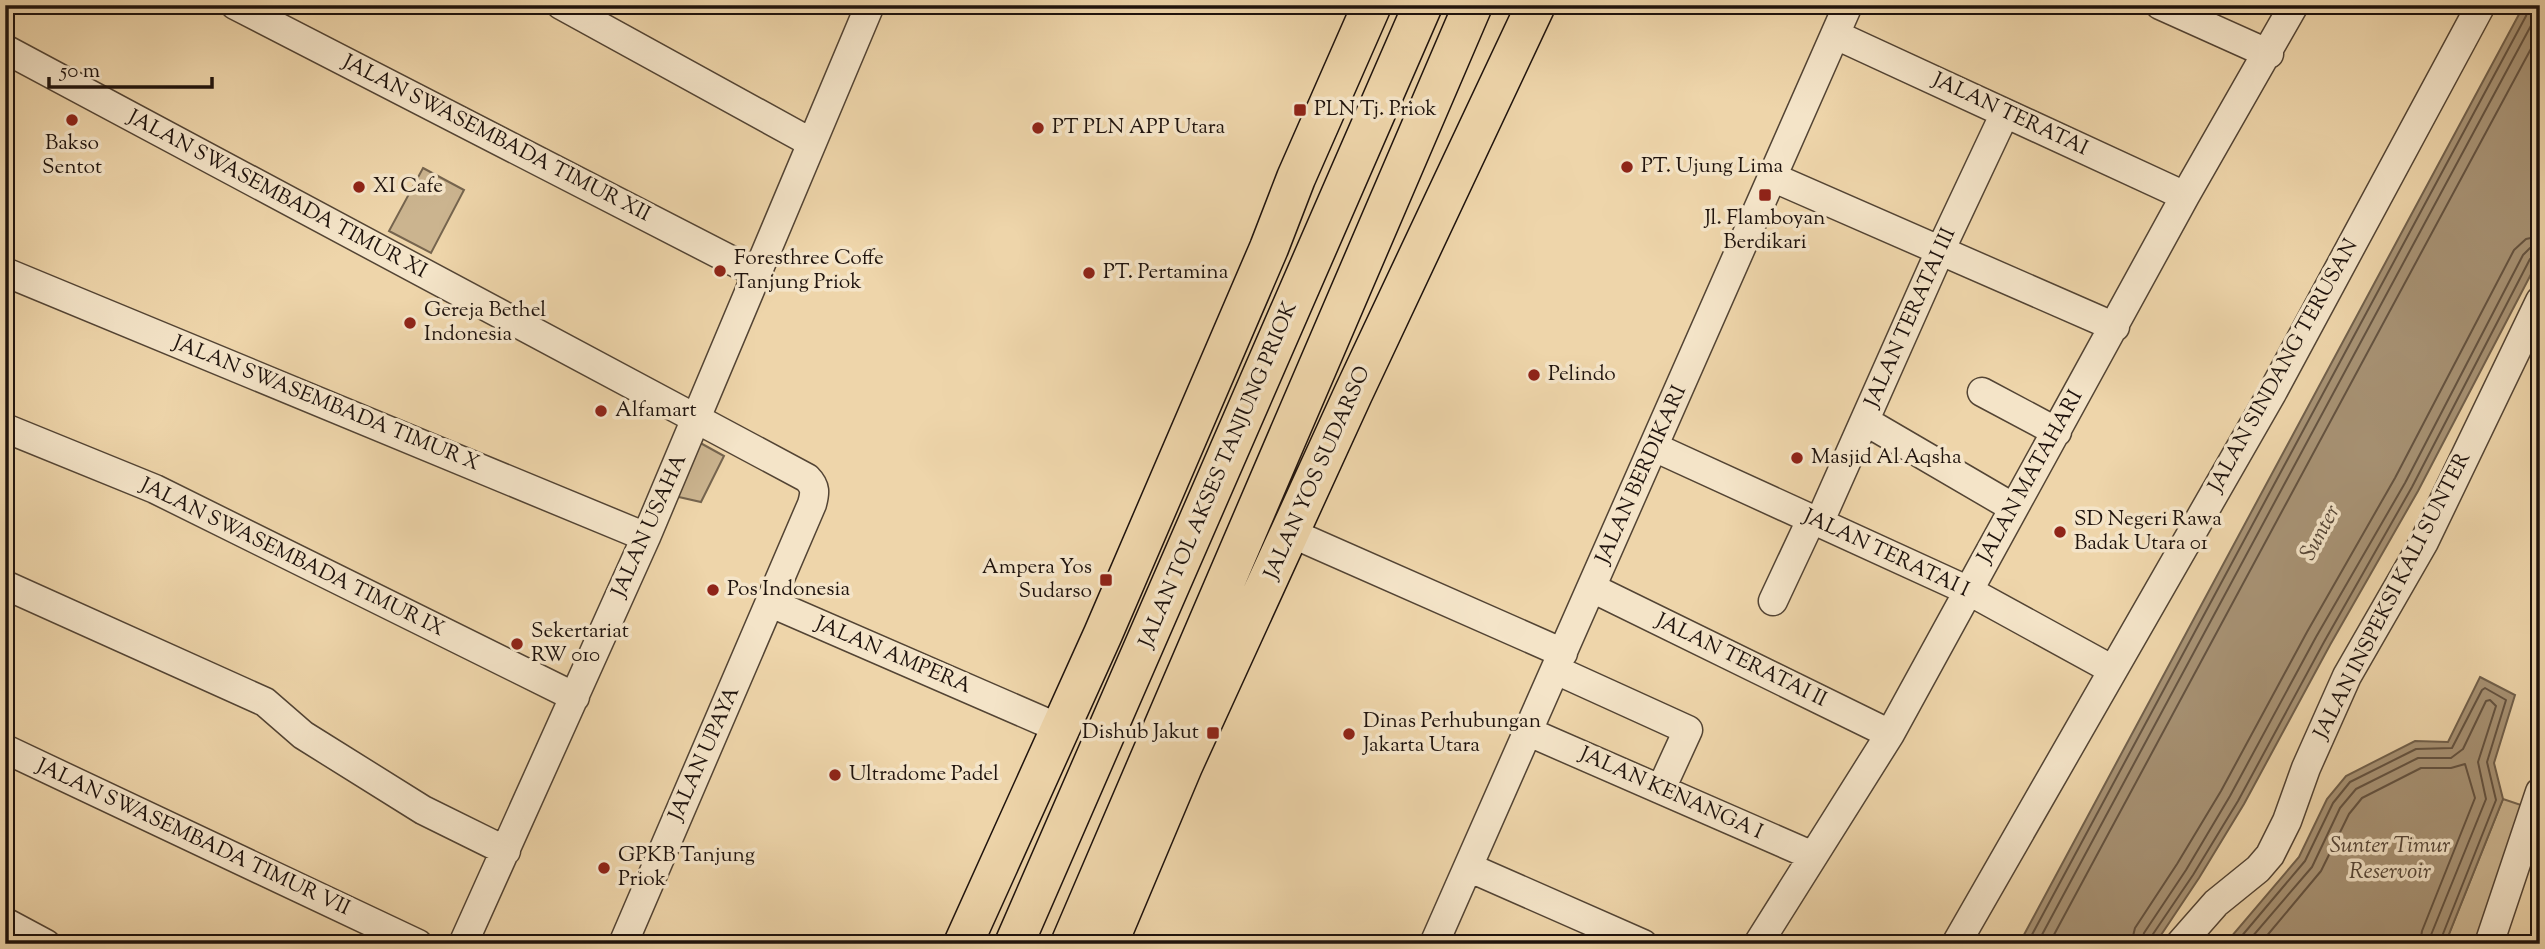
<svg xmlns="http://www.w3.org/2000/svg" width="2545" height="949" font-family="'Sorts Mill Goudy',serif">
  <rect width="100%" height="100%" fill="#eed5aa"/>
  <filter id="stains"><feTurbulence type="fractalNoise" baseFrequency=".00286" numOctaves="4"/><feColorMatrix values="0 0 0 0 .2 0 0 0 0 .09 0 0 0 0 .02 0 0 0 .5 -.17"/></filter>
  <radialGradient id="worn" r=".72"><stop offset=".6" stop-color="#630" stop-opacity="0"/><stop offset="1" stop-color="#630" stop-opacity=".3"/></radialGradient>
  <path fill="#cbb48f" stroke="#75644e" stroke-width="2" d="M 423,168 L 464,190 L 431,253 L 389,231 Z
    M 695,440 L 724,456 L 701,502 L 670,495 Z
    M 2503,799 L 2533,809 L 2480,944 L 2445,944 Z"/>
  <path fill="#a89375" stroke="#71604b" stroke-width="2" d="M 2524,5 L 2540,5 L 2540,257 L 2418,491 L 2330,645 L 2244,804 L 2199,878 L 2155,944 L 2019,944 Z
    M 2480,677 L 2515,695 L 2494,763 L 2503,799 L 2445,944 L 2225,944 L 2299,857 L 2327,799 L 2346,776 L 2415,741 L 2448,742 Z"/>
  <g fill="none" stroke-linecap="round" stroke-linejoin="round">
    <path stroke="#645341" stroke-width="2" d="M 2027,944 L 2526,16 L 2530,5
      M 2037,944 L 2534,20 L 2539,5
      M 2049,944 L 2540,32
      M 2131,944 L 2135,928 L 2177,864 L 2221,791 L 2307,632 L 2395,478 L 2514,250 L 2526,239 L 2540,236
      M 2141,944 L 2144,933 L 2186,870 L 2230,796 L 2316,637 L 2405,483 L 2523,255 L 2530,248 L 2540,246
      M 2150,944 L 2151,937 L 2193,875 L 2238,801 L 2324,642 L 2412,487 L 2530,259 L 2540,255
      M 2235,944 L 2305,861 L 2333,803 L 2350,782 L 2416,749 L 2452,748 L 2482,690 L 2485,688 L 2506,700 L 2487,762 L 2496,800 L 2439,944
      M 2246,944 L 2312,867 L 2340,808 L 2356,789 L 2418,758 L 2451,758 L 2463,749 L 2486,701 L 2490,700 L 2496,706 L 2478,762 L 2486,799 L 2431,935 L 2430,944
      M 2260,944 L 2321,871 L 2349,814 L 2362,798 L 2421,768 L 2451,768 L 2465,764 L 2475,798 L 2422,931 L 2420,944"/>
    <g stroke="#534434" stroke-width="31">
      <path id="minor" d="M 235,5 L 756,273
        M 561,5 L 812,143
        M 2160,5 L 2269,54
        M 1836,35 L 2185,196
        M 5,49 L 807,478 C 816,487 815,493 812,504 L 623,944
        M 1772,177 L 2115,327
        M 5,272 L 646,537
        M 1982,392 L 2057,432
        M 1865,421 L 2014,508
        M 5,428 L 155,489 L 575,697
        M 1654,447 L 1969,591 L 2113,670
        M 1819,523 L 1940,251 L 2005,113
        M 1291,533 L 1563,653
        M 5,585 L 265,702 L 303,735 L 423,810 L 506,851
        M 1592,588 L 1890,734
        M 1773,601 L 1811,520
        M 771,603 L 1061,729
        M 1556,670 L 1688,730 L 1661,789
        M 1529,732 L 1813,856
        M 5,749 L 418,944
        M 1468,867 L 1643,944
        M 5,922 L 46,944
        M 463,944 L 646,537 L 870,5
        M 1434,944 L 1848,5
        M 1758,944 L 1890,734 L 2185,196 L 2294,5
        M 1956,944 L 2272,393 L 2481,5
        M 2180,944 L 2216,903 L 2258,869 L 2270,855 L 2287,821 L 2306,768 L 2347,676 L 2424,542 L 2540,301
        M 2489,944 L 2540,792"/>
    </g>
    <g stroke="#1f130d" stroke-width="41">
      <path id="highway" d="M 963,944 L 1103,634 L 1269,248 L 1296,178 L 1372,5
        M 1014,944 L 1423,5
        M 1070,944 L 1473,5
        M 1108,944 L 1183,766 L 1353,394 L 1536,5"/>
    </g>
    <use href="#minor" stroke="#f4e4c8" stroke-width="28"/>
    <use href="#highway" stroke="#eed5aa" stroke-width="38"/>
  </g>
  <g fill="#8f2418" stroke="#f4e4c8" stroke-width="2.5">
    <rect x="1293" y="103" width="14" height="14" rx="3.5"/>
    <circle cx="72" cy="120" r="7"/>
    <circle cx="1038" cy="128" r="7"/>
    <circle cx="1627" cy="167" r="7"/>
    <circle cx="359" cy="187" r="7"/>
    <rect x="1758" y="188" width="14" height="14" rx="3.5"/>
    <circle cx="720" cy="271" r="7"/>
    <circle cx="1089" cy="273" r="7"/>
    <circle cx="410" cy="323" r="7"/>
    <circle cx="1534" cy="375" r="7"/>
    <circle cx="601" cy="411" r="7"/>
    <circle cx="1797" cy="458" r="7"/>
    <circle cx="2060" cy="532" r="7"/>
    <rect x="1099" y="573" width="14" height="14" rx="3.5"/>
    <circle cx="713" cy="590" r="7"/>
    <circle cx="517" cy="644" r="7"/>
    <rect x="1206" y="726" width="14" height="14" rx="3.5"/>
    <circle cx="1349" cy="734" r="7"/>
    <circle cx="835" cy="775" r="7"/>
    <circle cx="604" cy="868" r="7"/>
  </g>
  <g text-anchor="middle" dominant-baseline="central" stroke-width="7" stroke-linejoin="round" paint-order="stroke">
    <g font-size="21" fill="#1f130d" stroke="#f4e4c8" text-anchor="start">
      <text x="1314" y="110">PLN Tj. Priok</text>
      <text x="1052" y="128">PT PLN APP Utara</text>
      <text x="72" y="144" text-anchor="middle">Bakso<tspan x="72" dy="24">Sentot</tspan></text>
      <text x="1641" y="167">PT. Ujung Lima</text>
      <text x="373" y="187">XI Cafe</text>
      <text x="1765" y="219" text-anchor="middle">Jl. Flamboyan<tspan x="1765" dy="24">Berdikari</tspan></text>
      <text x="734" y="259">Foresthree Coffe<tspan x="734" dy="24">Tanjung Priok</tspan></text>
      <text x="1103" y="273">PT. Pertamina</text>
      <text x="424" y="311">Gereja Bethel<tspan x="424" dy="24">Indonesia</tspan></text>
      <text x="1548" y="375">Pelindo</text>
      <text x="615" y="411">Alfamart</text>
      <text x="1811" y="458">Masjid Al Aqsha</text>
      <text x="2074" y="520">SD Negeri Rawa<tspan x="2074" dy="24">Badak Utara 01</tspan></text>
      <text x="1092" y="568" text-anchor="end">Ampera Yos<tspan x="1092" dy="24">Sudarso</tspan></text>
      <text x="727" y="590">Pos Indonesia</text>
      <text x="531" y="632">Sekertariat<tspan x="531" dy="24">RW 010</tspan></text>
      <text x="1363" y="722">Dinas Perhubungan<tspan x="1363" dy="24">Jakarta Utara</tspan></text>
      <text x="1199" y="733" text-anchor="end">Dishub Jakut</text>
      <text x="849" y="775">Ultradome Padel</text>
      <text x="618" y="856">GPKB Tanjung<tspan x="618" dy="24">Priok</tspan></text>
    </g>
    <g font-size="21" fill="#1f130d" stroke="#f4e4c8">
      <text transform="translate(2010 115) rotate(25)">JALAN TERATAI</text>
      <text transform="translate(496 139) rotate(27)">JALAN SWASEMBADA TIMUR XII</text>
      <text transform="translate(277 195) rotate(28)">JALAN SWASEMBADA TIMUR XI</text>
      <text transform="translate(1911 318) rotate(-66)">JALAN TERATAI III</text>
      <text transform="translate(2284 366) rotate(-61)">JALAN SINDANG TERUSAN</text>
      <text transform="translate(326 404) rotate(22)">JALAN SWASEMBADA TIMUR X</text>
      <text transform="translate(1318 473) rotate(-66)">JALAN YOS SUDARSO</text>
      <text transform="translate(1219 475) rotate(-67)">JALAN TOL AKSES TANJUNG PRIOK</text>
      <text transform="translate(1642 475) rotate(-66)">JALAN BERDIKARI</text>
      <text transform="translate(2031 477) rotate(-61)">JALAN MATAHARI</text>
      <text transform="translate(650 526) rotate(-66)">JALAN USAHA</text>
      <text transform="translate(1886 554) rotate(25)">JALAN TERATAI I</text>
      <text transform="translate(292 558) rotate(26)">JALAN SWASEMBADA TIMUR IX</text>
      <text transform="translate(2393 596) rotate(-63)">JALAN INSPEKSI KALI SUNTER</text>
      <text transform="translate(893 656) rotate(23)">JALAN AMPERA</text>
      <text transform="translate(1741 661) rotate(26)">JALAN TERATAI II</text>
      <text transform="translate(705 754) rotate(-66)">JALAN UPAYA</text>
      <text transform="translate(1671 794) rotate(24)">JALAN KENANGA I</text>
      <text transform="translate(193 838) rotate(25)">JALAN SWASEMBADA TIMUR VII</text>
    </g>
    <g font-size="23" font-style="italic" fill="#564637" stroke="#f4e4c8">
      <text transform="translate(2321 533) rotate(-62)">Sunter</text>
      <text x="2390" y="846">Sunter Timur<tspan x="2390" dy="26">Reservoir</tspan></text>
    </g>
  </g>
  <rect width="2545" height="949" fill="none" stroke="#eed5aa" stroke-width="28"/>
  <rect x="7" y="7" width="2531" height="935" fill="none" stroke="#1f130d" stroke-width="3.5"/>
  <rect x="14" y="14" width="2517" height="921" fill="none" stroke="#1f130d" stroke-width="2"/>
  <path d="M49 77v10h163v-10" fill="none" stroke="#1f130d" stroke-width="3.5"/>
  <text x="60" y="77" font-size="21" fill="#1f130d" stroke="#f4e4c8" stroke-width="5" paint-order="stroke">50 m</text>
  <rect width="100%" height="100%" filter="url(#stains)"/>
  <rect width="100%" height="100%" fill="url(#worn)"/>
</svg>
